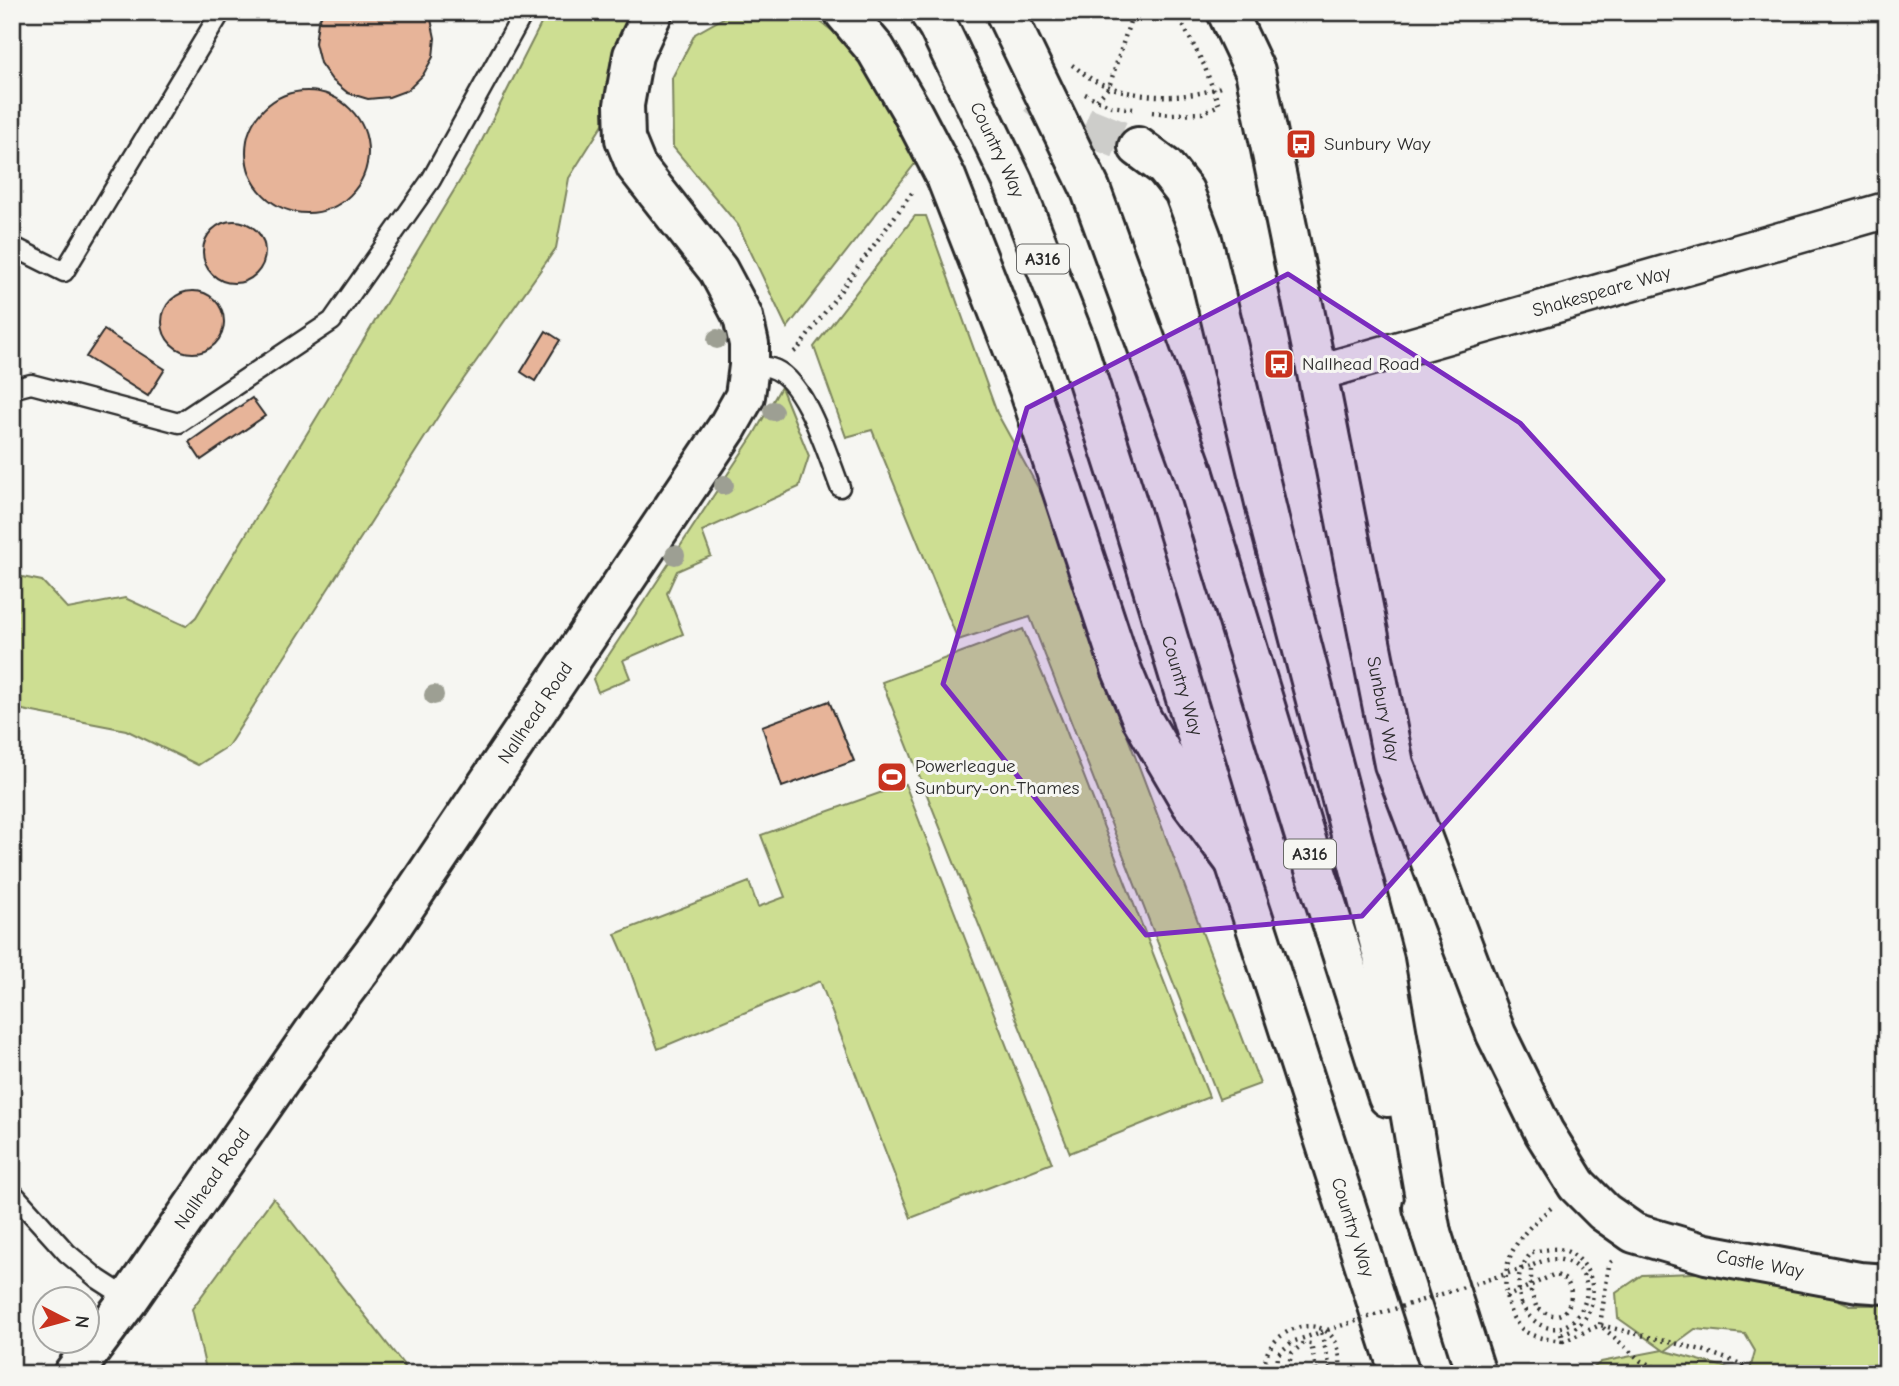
<svg xmlns="http://www.w3.org/2000/svg" width="1899" height="1386" font-family="'Comic Neue',sans-serif">
  <rect width="100%" height="100%" fill="#f6f6f2"/>
  <filter id="ink" filterUnits="userSpaceOnUse"><feTurbulence type="fractalNoise" baseFrequency=".0143" numOctaves="2"/><feDisplacementMap in="SourceGraphic" scale="14" xChannelSelector="R" yChannelSelector="G"/><feConvolveMatrix kernelMatrix="1 2 1 2 8 2 1 2 1" color-interpolation-filters="sRGB"/></filter>
  <g filter="url(#ink)">
    <path fill="#cdde92" stroke="#7c845e" stroke-width="2" d="M 547,12 L 636,12 L 621,37 L 603,124 L 569,178 L 556,248 L 446,404 L 228,746 L 198,765 L 126,730 L 12,708 L 12,575 L 42,581 L 68,609 L 125,598 L 186,626 L 196,617 L 470,164 Z
      M 734,12 L 809,13 L 852,46 L 916,140 L 917,161 L 787,328 L 738,225 L 673,147 L 672,78 L 695,34 Z
      M 915,216 L 926,216 L 997,413 L 1052,513 L 1106,680 L 1260,1084 L 1219,1099 L 1030,617 L 958,640 L 872,430 L 846,437 L 814,347 Z
      M 781,387 L 809,456 L 799,487 L 702,531 L 711,556 L 677,571 L 667,593 L 683,634 L 623,660 L 630,678 L 598,692 L 593,679 L 754,434 Z
      M 1023,629 L 1062,720 L 1209,1097 L 1070,1153 L 882,682 Z
      M 905,784 L 1052,1163 L 911,1218 L 820,981 L 658,1049 L 626,959 L 615,934 L 749,882 L 758,907 L 785,897 L 761,835 Z
      M 273,1198 L 403,1364 L 406,1374 L 207,1374 L 192,1309 Z
      M 1769,1270 L 1850,1305 L 1887,1305 L 1887,1374 L 1749,1374 L 1755,1351 L 1745,1334 L 1695,1329 L 1665,1351 L 1736,1370 L 1737,1374 L 1586,1374 L 1601,1362 L 1663,1350 L 1618,1318 L 1616,1293 L 1642,1275 Z"/>
    <path fill="#e7b499" stroke="#2b2b2b" stroke-width="2" d="M 323,12 L 427,12 L 431,19 L 435,38 L 433,57 L 423,75 L 408,90 L 389,97 L 368,99 L 348,93 L 332,80 L 320,63 L 315,43 L 318,22 Z
      M246 152a61 61 0 1 1 122 0a61 61 0 1 1-122 0Z
      M203 252a31 31 0 1 1 62 0a31 31 0 1 1-62 0Z
      M162 322a31 31 0 1 1 62 0a31 31 0 1 1-62 0Z
      M 104,330 L 165,369 L 148,396 L 86,357 Z
      M 546,331 L 560,340 L 535,381 L 521,372 Z
      M 252,398 L 265,416 L 201,460 L 189,442 Z
      M 829,701 L 854,761 L 782,787 L 762,726 Z"/>
    <g fill="none" stroke-linecap="round" stroke-linejoin="round">
      <path stroke="#cdcdca" stroke-width="38" stroke-dasharray="38 19" stroke-linecap="butt" d="M 1036,96 L 1061,116 L 1138,147"/>
      <g stroke="#2b2b2b" stroke-width="23">
        <path id="service" d="M 12,246 L 64,272 L 221,12
          M 749,366 C 756,367 764,366 771,368 C 805,377 828,457 840,487
          M 12,389 L 31,384 L 179,423 L 332,321 L 431,180 L 524,12
          M 12,1192 L 67,1253 L 98,1279 L 129,1299"/>
      </g>
      <g stroke="#2b2b2b" stroke-width="40">
        <g id="minor">
          <path id="s1" d="M 1317,373 L 1887,210"/>
        </g>
      </g>
      <g stroke="#2b2b2b" stroke-width="44">
        <g id="tertiary">
          <path id="s2" d="M 1227,12 L 1255,71 L 1317,373 L 1394,764 L 1496,1034 L 1544,1132 L 1577,1185 L 1604,1212 L 1634,1233 L 1706,1254 L 1859,1282 L 1887,1284"/>
          <path id="s3" d="M 73,1374 L 129,1299 L 320,1023 L 384,938 L 727,428 L 745,396 L 749,366 L 749,344 L 743,317 L 718,270 L 636,166 L 625,139 L 624,105 L 633,55 L 653,12"/>
        </g>
      </g>
      <g stroke="#2b2b2b" stroke-width="44">
        <g id="trunk">
          <path d="M 844,12 L 876,50 L 911,110 L 946,177 L 1029,389 L 1121,668 L 1142,719 L 1191,803 L 1235,862"/>
          <path d="M 1138,147 L 1165,167 L 1184,191 L 1202,239 L 1272,532 L 1384,960 L 1431,1233"/>
          <path d="M 1194,474 L 1314,866 L 1388,1097"/>
          <path id="s4" d="M 1131,515 L 1235,862 L 1400,1374"/>
          <path d="M 1423,1207 L 1476,1374"/>
        </g>
      </g>
      <path stroke="#2b2b2b" stroke-width="4.5" stroke-dasharray="2 5" stroke-linecap="butt" d="M 1072,65 C 1078,69 1084,74 1090,78 C 1125,99 1185,102 1223,86
        M 1085,94 L 1111,106 L 1133,109
        M 1097,100 L 1109,87 L 1133,12
        M 1152,112 L 1171,114 L 1202,113 L 1219,105 L 1204,65 L 1176,12
        M 794,352 L 798,349 L 912,193 L 915,192
        M 1551,1208 C 1536,1220 1521,1234 1512,1252 C 1501,1275 1503,1317 1526,1332 C 1538,1339 1549,1339 1563,1341
        M 1612,1261 L 1609,1265 L 1600,1325 L 1641,1361 L 1670,1374
        M 1506,1297 L 1553,1275 C 1585,1276 1571,1338 1536,1306
        M 1521,1304 C 1524,1308 1527,1314 1530,1317 C 1569,1355 1609,1286 1572,1264 C 1558,1256 1545,1259 1531,1266
        M 1561,1334 L 1563,1341 L 1567,1340 L 1600,1325 L 1702,1350 L 1741,1364 L 1749,1374
        M 1264,1374 C 1265,1369 1264,1362 1266,1357 C 1273,1330 1318,1312 1335,1341 C 1340,1350 1341,1364 1340,1374
        M 1277,1374 L 1278,1354 L 1292,1342 L 1321,1332 L 1331,1371 L 1330,1374
        M 1286,1374 L 1292,1353 L 1304,1343 L 1311,1344 L 1317,1374"/>
      <use href="#service" stroke="#f6f6f2" stroke-width="18"/>
      <use href="#minor" stroke="#f6f6f2" stroke-width="35"/>
      <use href="#tertiary" stroke="#f6f6f2" stroke-width="38"/>
      <use href="#trunk" stroke="#f6f6f2" stroke-width="38"/>
      <g stroke="#2b2b2b" stroke-width="44" stroke-linecap="butt">
        <g id="trunk-bridge">
          <path id="s5" d="M 929,12 L 938,26 L 1013,182 L 1077,346 L 1131,515"/>
          <path d="M 1005,12 L 1090,188 L 1194,474"/>
        </g>
      </g>
      <path stroke="#2b2b2b" stroke-width="4.5" stroke-dasharray="2 5" stroke-linecap="butt" d="M 1521,1304 C 1517,1280 1516,1272 1532,1252 C 1540,1251 1551,1248 1559,1249 C 1591,1255 1602,1296 1584,1320 C 1579,1327 1569,1331 1561,1334
        M 1321,1332 L 1531,1266 L 1531,1292 L 1536,1306"/>
      <use href="#trunk-bridge" stroke="#f6f6f2" stroke-width="38"/>
    </g>
    <g fill="#9d9f93">
      <circle cx="717" cy="339" r="10"/>
      <circle cx="773" cy="411" r="10"/>
      <circle cx="724" cy="485" r="10"/>
      <circle cx="675" cy="555" r="10"/>
      <circle cx="434" cy="695" r="10"/>
    </g>
  </g>
  <path fill="#7b2cbf" fill-opacity="0.2" stroke="#7b2cbf" stroke-width="5" stroke-linejoin="round" d="M 1288,274 L 1520,423 L 1663,580 L 1362,916 L 1146,935 L 943,684 L 1027,408 Z"/>
  <defs>
    <g id="bus-square" transform="scale(1.575)"><rect x="-9" y="-9" width="18" height="18" rx="4" fill="#c8321e" stroke="#f6f6f2"/><path d="M-5-6H5V4H4V6H2V4H-2V6H-4V4H-5ZM-3.5-4V0h7V-4ZM-3.5 1.2v1.5H-2V1.2ZM2 1.2v1.5H3.5V1.2Z" fill="#fff"/></g>
    <g id="stadium-square" transform="scale(1.575)"><rect x="-9" y="-9" width="18" height="18" rx="4" fill="#c8321e" stroke="#f6f6f2"/><path d="M0-5a6.5 5 0 1 0 0 10a6.5 5 0 1 0 0-10ZM-3.5-1.8h7v3.6h-7Z" fill="#fff"/></g>
  </defs>
  <g fill-rule="evenodd">
    <use href="#bus-square" x="1301" y="144"/>
    <use href="#bus-square" x="1279" y="364"/>
    <use href="#stadium-square" x="892" y="777"/>
  </g>
  <g text-anchor="middle" dominant-baseline="central" stroke-width="6" stroke-linejoin="round" paint-order="stroke">
    <g fill="#f6f6f2" stroke="#686867" stroke-width="2">
      <rect x="1017" y="244.5" width="52" height="29" rx="5"/>
      <rect x="1284" y="839.5" width="52" height="29" rx="5"/>
    </g>
    <g font-size="18" font-weight="bold" fill="#2b2b2b">
      <text x="1043" y="259">A316</text>
      <text x="1310" y="854">A316</text>
    </g>
    <g font-size="19" fill="#2b2b2b" stroke="#f6f6f2" text-anchor="start">
      <text x="1324" y="144">Sunbury Way</text>
      <text x="1302" y="364">Nallhead Road</text>
      <text x="915" y="766">Powerleague<tspan x="915" dy="22">Sunbury-on-Thames</tspan></text>
    </g>
    <g font-size="19" fill="#2b2b2b" stroke="#f6f6f2">
      <text stroke="none"><textPath href="#s5" startOffset="154">Country Way</textPath></text>
      <text stroke="none"><textPath href="#s1" startOffset="296">Shakespeare Way</textPath></text>
      <text stroke="none"><textPath href="#s4" startOffset="178">Country Way</textPath></text>
      <text stroke="none"><textPath href="#s2" startOffset="716">Sunbury Way</textPath></text>
      <text stroke="none"><textPath href="#s3" startOffset="807">Nallhead Road</textPath></text>
      <text stroke="none"><textPath href="#s3" startOffset="240">Nallhead Road</textPath></text>
      <text stroke="none"><textPath href="#s4" startOffset="746">Country Way</textPath></text>
      <text stroke="none"><textPath href="#s2" startOffset="1437">Castle Way</textPath></text>
    </g>
  </g>
  <rect width="1899" height="1386" fill="none" stroke="#f6f6f2" stroke-width="42"/>
  <rect x="21" y="21" width="1857" height="1344" fill="none" stroke="#2b2b2b" stroke-width="2.5" filter="url(#ink)"/>
  <g transform="translate(66 1320) rotate(96)"><circle r="33" fill="#f6f6f2" stroke="#a5a5a2" stroke-width="2"/>
  <path d="M0-5L12 26L0 18L-12 26Z" fill="#c8321e"/>
  <text y="-10" font-size="19" font-weight="bold" text-anchor="middle" fill="#2b2b2b">N</text>
  </g>
</svg>
